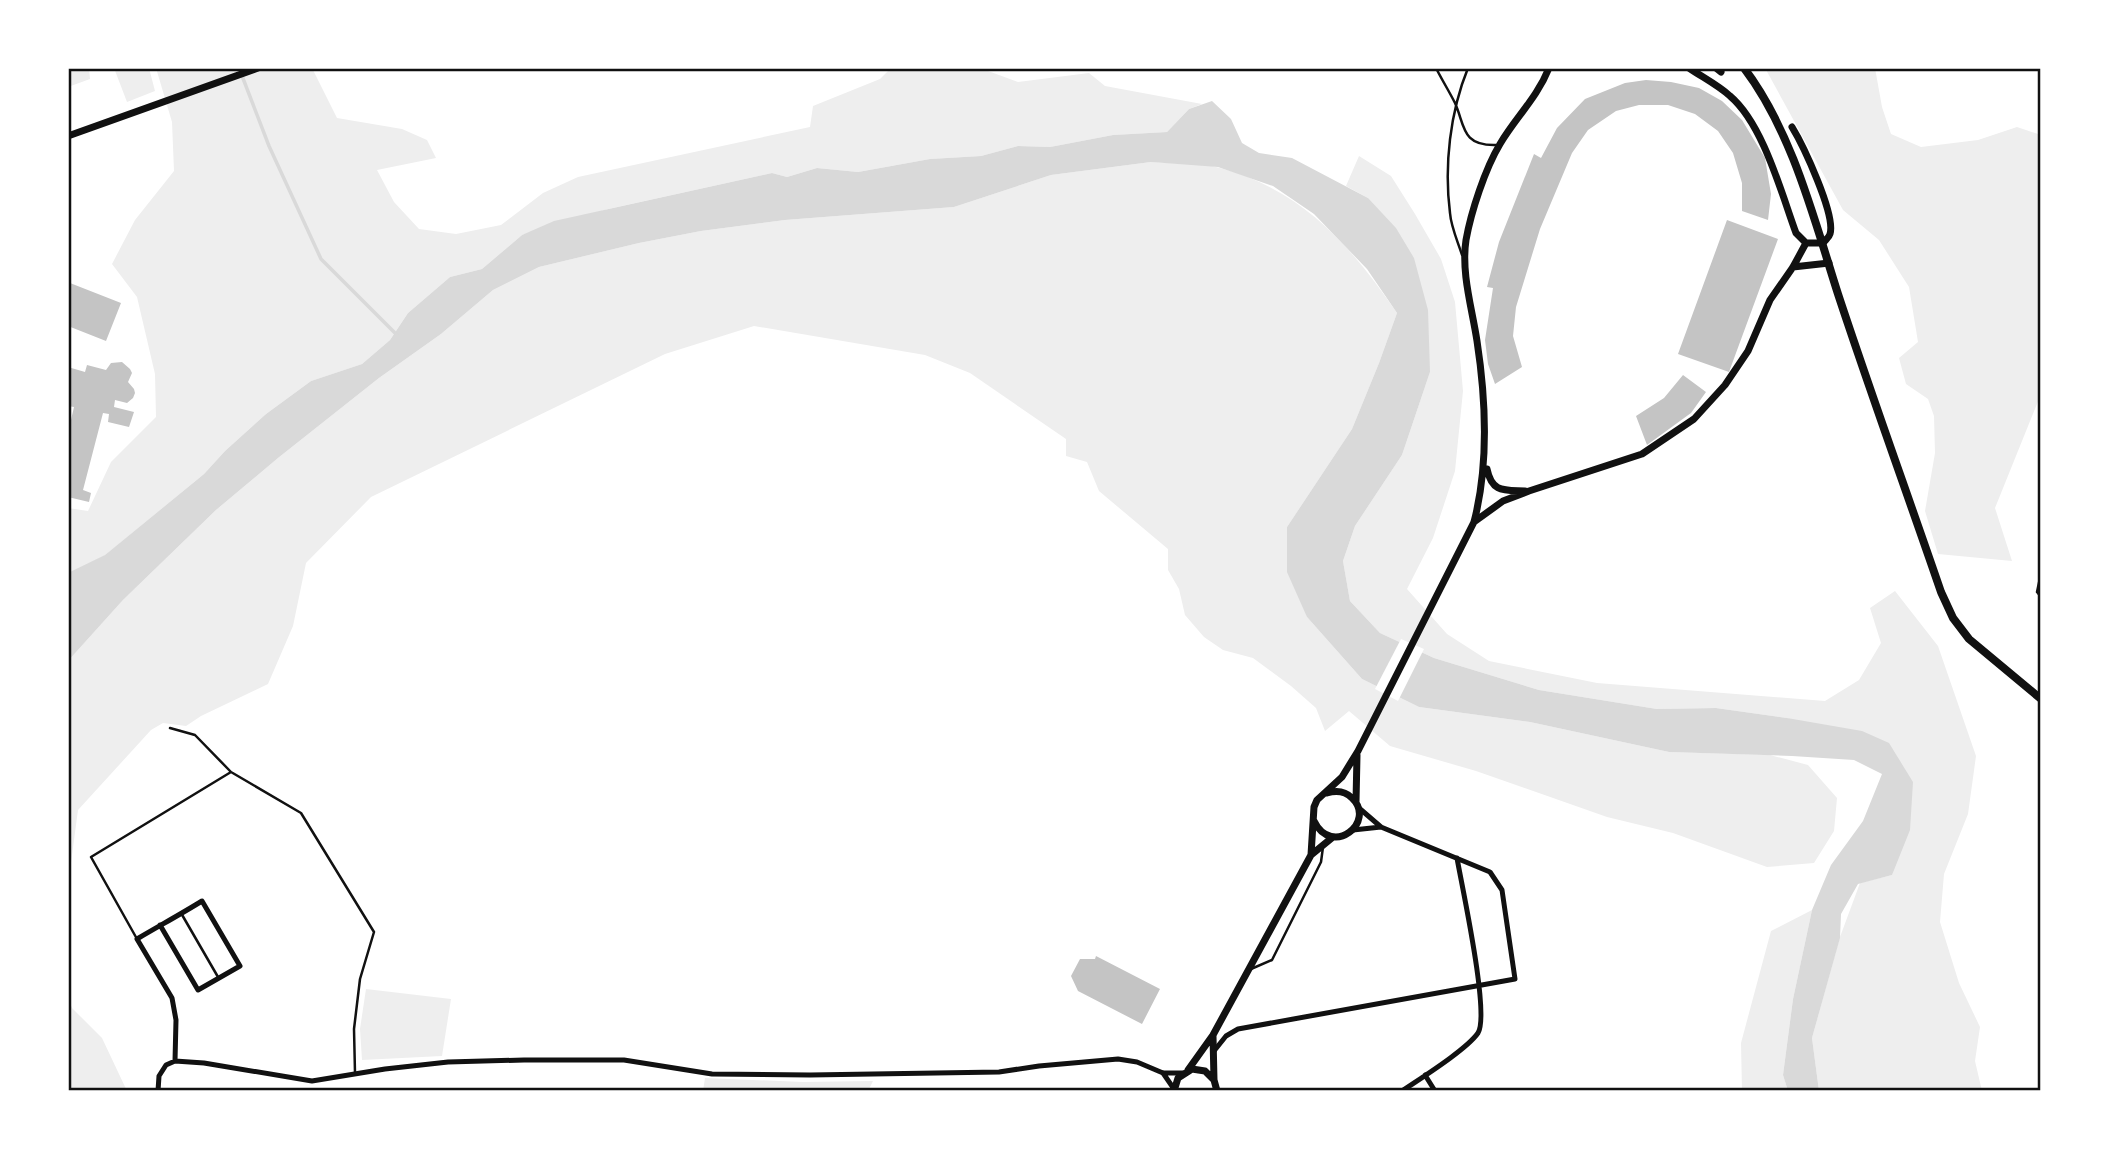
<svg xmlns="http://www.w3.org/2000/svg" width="2109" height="1159" font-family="'Titillium Web',sans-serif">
  <rect width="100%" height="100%" fill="#fff"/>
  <path fill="#eee" d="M 68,68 L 89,68 L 90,79 L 68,87 Z
    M 114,68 L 149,68 L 155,91 L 127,102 Z
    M 156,68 L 312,68 L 337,118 L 402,129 L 427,140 L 436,158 L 377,170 L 394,202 L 419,229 L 456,234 L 501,225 L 543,193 L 578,177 L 810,127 L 813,106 L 880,79 L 891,68 L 980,68 L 1018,82 L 1089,73 L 1105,86 L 1202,104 L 1189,109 L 1167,132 L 1113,135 L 1050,147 L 1018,146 L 981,156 L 930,159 L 858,172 L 817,168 L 787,177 L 772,173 L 608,209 L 522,235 L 482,269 L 450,277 L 408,313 L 390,340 L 362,364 L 311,381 L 266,414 L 225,451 L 204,474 L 104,556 L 68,574 L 68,508 L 88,511 L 111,462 L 156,417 L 155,374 L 137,297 L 112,264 L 135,220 L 174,171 L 172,122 Z
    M 1765,68 L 1875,68 L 1882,107 L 1891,134 L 1921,147 L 1978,140 L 2017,127 L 2041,135 L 2041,394 L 1995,508 L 2012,561 L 1938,554 L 1925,511 L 1935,453 L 1934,416 L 1928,399 L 1906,384 L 1899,358 L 1918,342 L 1909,287 L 1879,240 L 1843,210 Z
    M 1359,156 L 1391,176 L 1415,214 L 1441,259 L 1455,302 L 1463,391 L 1455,471 L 1433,538 L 1407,589 L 1447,634 L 1489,661 L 1597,683 L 1825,701 L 1859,680 L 1881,643 L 1870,608 L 1895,591 L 1938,646 L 1976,756 L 1968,814 L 1944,874 L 1940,922 L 1959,983 L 1980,1027 L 1975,1061 L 1982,1091 L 1819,1091 L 1812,1038 L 1840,937 L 1860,883 L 1892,875 L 1912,782 L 1787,718 L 1716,708 L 1657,709 L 1539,690 L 1434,658 L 1380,633 L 1350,601 L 1343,561 L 1355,526 L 1402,455 L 1430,372 L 1368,198 L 1346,186 Z
    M 1151,162 C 1173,164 1199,162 1220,168 C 1303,190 1350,245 1397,313 L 1379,363 L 1352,429 L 1287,527 L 1307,617 L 1362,679 L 1419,707 L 1530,722 L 1669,752 L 1770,755 L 1808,765 L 1837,798 L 1834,831 L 1814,863 L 1767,867 L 1673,833 L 1607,817 L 1476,771 L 1390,746 L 1349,711 L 1325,731 L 1316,708 L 1291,686 L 1253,658 L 1223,650 L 1204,637 L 1185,615 L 1179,589 L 1168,570 L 1168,549 L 1099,491 L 1087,462 L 1066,456 L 1066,439 L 970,373 L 925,355 L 754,326 L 665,354 L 371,497 L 306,563 L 293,626 L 268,684 L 201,716 L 186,726 L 163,723 L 151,730 L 78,810 L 68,885 L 68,661 L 123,600 L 216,510 L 278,458 L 379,378 L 441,334 L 493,290 L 539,267 L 639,243 L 701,231 L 785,220 L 954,207 L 1051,175 Z
    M 1812,910 L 1793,999 L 1783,1075 L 1788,1091 L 1742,1091 L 1741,1043 L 1771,931 Z
    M 366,989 L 451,999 L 442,1056 L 362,1060 L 360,1029 Z
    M 68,999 L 72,1008 L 102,1038 L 127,1091 L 68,1091 Z
    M 705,1078 L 803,1082 L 873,1081 L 868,1091 L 703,1091 Z"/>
  <path fill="#d9d9d9" d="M 1212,101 L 1231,119 L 1242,143 L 1259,153 L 1292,158 L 1368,198 L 1396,228 L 1414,258 L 1428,310 L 1430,372 L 1402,455 L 1355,526 L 1343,561 L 1350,601 L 1380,633 L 1434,658 L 1539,690 L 1657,709 L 1716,708 L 1787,718 L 1862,731 L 1889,743 L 1913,782 L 1910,830 L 1892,875 L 1858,884 L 1841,914 L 1840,938 L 1812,1038 L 1819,1091 L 1788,1091 L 1783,1075 L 1793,999 L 1812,910 L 1831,865 L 1863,821 L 1882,774 L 1854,760 L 1792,756 L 1669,752 L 1530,722 L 1419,707 L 1362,679 L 1307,617 L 1287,572 L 1287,527 L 1352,429 L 1379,363 L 1397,313 L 1367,269 L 1314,214 L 1273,186 L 1218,167 L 1151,162 L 1051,175 L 954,207 L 785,220 L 701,231 L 639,243 L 539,267 L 493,290 L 441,334 L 379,378 L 278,458 L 216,510 L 123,600 L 68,661 L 70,572 L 105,555 L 204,474 L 225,451 L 266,414 L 311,381 L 362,364 L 390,340 L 408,313 L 450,277 L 482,269 L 522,235 L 554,221 L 772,173 L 787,177 L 817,168 L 858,172 L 930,159 L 981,156 L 1018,146 L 1050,147 L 1113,135 L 1167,132 L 1189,109 Z"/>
  <path fill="#fff" d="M 1401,639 L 1424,649 L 1398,701 L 1375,689 Z"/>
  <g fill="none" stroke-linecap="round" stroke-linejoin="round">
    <path stroke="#d9d9d9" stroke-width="3.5" d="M 239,68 L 269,146 L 321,259 L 398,336"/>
  </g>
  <path fill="#c4c4c4" d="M 1646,80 L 1671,82 L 1699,88 L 1722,101 L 1742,120 L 1765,158 L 1771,194 L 1768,220 L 1742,211 L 1742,183 L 1733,153 L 1718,131 L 1695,114 L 1668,105 L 1639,105 L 1616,111 L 1588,130 L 1572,153 L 1540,229 L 1516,307 L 1513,336 L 1522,367 L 1495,384 L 1488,364 L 1485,340 L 1493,288 L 1487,287 L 1499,242 L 1534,154 L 1541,158 L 1557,128 L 1585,99 L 1625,83 Z
    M 1727,220 L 1778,239 L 1729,372 L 1678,354 Z
    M 70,283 L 121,303 L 106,341 L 68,326 Z
    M 122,362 L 130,369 L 132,373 L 128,382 L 134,389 L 135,393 L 133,398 L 127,403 L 115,400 L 114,407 L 134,412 L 129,427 L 108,422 L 109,414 L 103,413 L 83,490 L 91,493 L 89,502 L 68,497 L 68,433 L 74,407 L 68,406 L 68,367 L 85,372 L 87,365 L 106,370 L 111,363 Z
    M 1683,375 L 1706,392 L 1691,413 L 1647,445 L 1636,416 L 1664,398 Z
    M 1096,956 L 1160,989 L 1142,1024 L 1078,991 L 1071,976 L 1080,959 L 1095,959 Z"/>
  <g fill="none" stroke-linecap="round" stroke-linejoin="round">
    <path stroke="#111" stroke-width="2.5" d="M 1436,68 C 1442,80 1449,91 1455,103 C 1465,125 1461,146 1496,145
      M 1462,255 C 1458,242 1451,227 1450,213 C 1444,166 1450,112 1468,68
      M 2041,573 L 2037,592 L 2041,597
      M 231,772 L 301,813 L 374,932 L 360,979 L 354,1029 L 355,1073
      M 181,913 L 218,977
      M 137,939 L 91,857 L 231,772 L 195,735 L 170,728
      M 1251,969 L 1272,960 L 1321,862 L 1323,847"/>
    <path stroke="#111" stroke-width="5" d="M 1353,830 L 1381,827
      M 160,925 L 198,990 L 240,966 L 202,901 C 181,914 159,926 137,939 L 172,998 L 176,1020 L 175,1061
      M 1214,1051 L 1226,1036 L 1238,1029 L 1515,979 L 1502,890 L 1490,872 L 1381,827 L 1359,808
      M 1163,1073 L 1174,1089
      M 1425,1075 L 1435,1091
      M 158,1091 L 159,1076 L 166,1065 L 175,1061 L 204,1063 L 312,1081 L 385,1069 L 448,1062 L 524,1060 L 624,1060 L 712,1074 L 810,1075 L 999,1072 L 1039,1066 L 1118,1059 L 1137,1062 L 1163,1073 L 1183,1073
      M 1402,1091 C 1421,1078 1466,1050 1478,1033 C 1490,1014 1462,887 1457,858"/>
    <path stroke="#111" stroke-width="7" d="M 1716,68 L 1721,72
      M 1792,127 C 1803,145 1836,215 1830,234 C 1829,238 1825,240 1823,243 L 1806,243
      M 68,136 L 258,68
      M 1793,267 L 1829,263
      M 1487,469 C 1492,493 1504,490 1525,491
      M 1474,522 L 1503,501 L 1529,491 L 1642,454 L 1694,419 L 1725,385 L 1748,351 L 1770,300 L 1793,267 L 1806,243 L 1796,233 C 1781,192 1763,124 1730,96 C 1718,85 1702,77 1689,68
      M 1356,802 L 1357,755
      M 1314,821 C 1332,858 1377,822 1352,798 C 1345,791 1337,790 1327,793
      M 1311,855 L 1314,807 L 1317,800 L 1342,777 L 1358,751 L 1474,522 C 1489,464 1486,400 1477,341 C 1472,308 1461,273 1466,240 C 1471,212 1485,169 1500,144 C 1516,117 1537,98 1549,68
      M 1213,1036 L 1214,1080 L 1217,1091
      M 1188,1070 L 1213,1035 L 1311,855 L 1333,837
      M 1174,1091 L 1178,1078 L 1192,1069 L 1205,1071 L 1213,1079"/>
    <path stroke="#111" stroke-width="8" d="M 1744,68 C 1792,131 1814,219 1838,294 C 1871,394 1907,493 1941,592 L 1953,618 L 1969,639 L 2041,699"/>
  </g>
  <rect width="2109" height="1159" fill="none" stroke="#ffffff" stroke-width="140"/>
  <rect x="70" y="70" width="1969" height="1019" fill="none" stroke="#111" stroke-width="2.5"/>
</svg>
